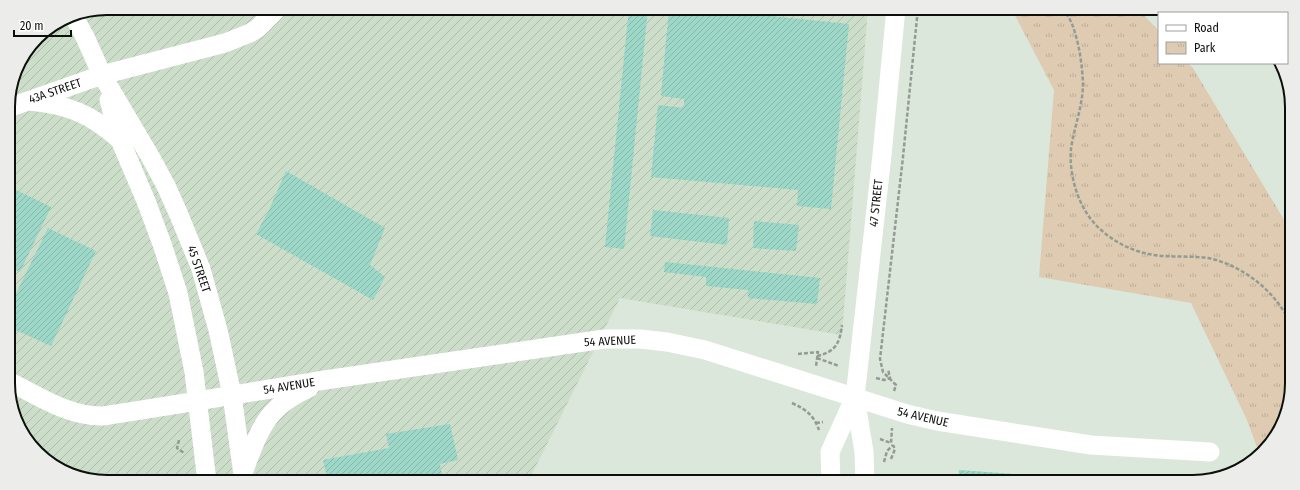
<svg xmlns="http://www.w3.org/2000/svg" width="1300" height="490" font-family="'Fira Sans Condensed',sans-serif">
  <defs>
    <pattern id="industrial-furrows" width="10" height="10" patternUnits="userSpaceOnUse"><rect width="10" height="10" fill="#ccddc9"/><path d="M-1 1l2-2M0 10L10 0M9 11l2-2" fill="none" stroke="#aebdab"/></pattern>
    <pattern id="park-tufts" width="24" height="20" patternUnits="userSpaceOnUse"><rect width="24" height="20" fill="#dfcbb2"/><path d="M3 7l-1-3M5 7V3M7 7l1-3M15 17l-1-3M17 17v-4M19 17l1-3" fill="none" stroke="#bead98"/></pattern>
    <pattern id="building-hatch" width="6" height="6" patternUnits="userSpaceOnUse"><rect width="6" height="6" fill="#9cd7c7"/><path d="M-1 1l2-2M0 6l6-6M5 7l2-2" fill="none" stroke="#85b8aa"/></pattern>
  </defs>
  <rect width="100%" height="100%" fill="#dbe7da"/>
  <path fill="url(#industrial-furrows)" d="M 107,8 L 868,8 L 842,335 L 620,298 L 528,482 L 107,482 L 75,477 L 32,448 L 10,402 L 8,100 L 18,63 L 42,33 L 69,15 Z"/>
  <path fill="url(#park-tufts)" d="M 1011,8 L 1137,8 L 1159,31 L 1159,63 L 1188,63 L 1193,68 L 1289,228 L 1287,415 L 1259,453 L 1247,420 L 1191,303 L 1039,277 L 1054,90 Z"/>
  <path fill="url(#building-hatch)" d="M 629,8 L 648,8 L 624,249 L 605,247 Z
    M 669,8 L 772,8 L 771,16 L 849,24 L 831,209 L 797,206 L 798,190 L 651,177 L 658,105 L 684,108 L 684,99 L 661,96 Z
    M 286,171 L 385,228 L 370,265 L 385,277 L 373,300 L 256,234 L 269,210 Z
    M 14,189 L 51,207 L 20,272 L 9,267 L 9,199 Z
    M 653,210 L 729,218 L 727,245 L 650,236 Z
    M 754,221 L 799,225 L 796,251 L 753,248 Z
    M 48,228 L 96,251 L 51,346 L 9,327 L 9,308 Z
    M 665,262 L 820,278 L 817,304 L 748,298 L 748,290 L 706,286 L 706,277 L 664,272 Z
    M 450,424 L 458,460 L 440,464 L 443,482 L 328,482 L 323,460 L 389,448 L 386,434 Z
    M 959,470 L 1055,477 L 1055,482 L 958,482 Z"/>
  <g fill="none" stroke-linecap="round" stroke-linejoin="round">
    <path stroke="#939c92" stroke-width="2.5" stroke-dasharray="4 2" stroke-linecap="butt" d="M 1063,8 C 1066,13 1070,19 1072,24 C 1079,42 1082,64 1083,83 C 1083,106 1074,127 1071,149 C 1069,172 1076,199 1090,218 C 1107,240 1134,254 1163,256 C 1178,257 1193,256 1208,258 C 1233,263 1258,279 1274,298 C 1279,304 1284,311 1288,318
      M 798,354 L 818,352 L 816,366
      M 817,356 C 836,352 840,342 842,325
      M 817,358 L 839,366
      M 876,378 L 884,380 L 890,378 L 888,369
      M 894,391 L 896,385 L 883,372 L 880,359 L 903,157 L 918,8
      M 792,403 C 805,409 814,415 819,430
      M 816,423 L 823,422
      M 880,439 L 891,443 L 892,428
      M 179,440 L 177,448 L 184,453
      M 891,459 L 895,449 L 893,445
      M 884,462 L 887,451 L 893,445"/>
    <path stroke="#fff" stroke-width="19" d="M 73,15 L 85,37 L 102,75 L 151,158 L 166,186 L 179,215 L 201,269 L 218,330 L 232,395 L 244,482
      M 109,100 L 120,140 L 146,201 L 162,244 L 178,293 L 194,372 L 207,482
      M 30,101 C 69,105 91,114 120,140
      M 8,108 L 102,75 L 225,43 L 250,33 L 258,28 L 278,8
      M 10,382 C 39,396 69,417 103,416 C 177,405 251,392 325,380 C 418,366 511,353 604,339 L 640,339 L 667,342 L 705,350 L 907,414 L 937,421 L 1091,445 L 1210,452
      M 244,470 C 260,429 266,407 309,388
      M 831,482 L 830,452 L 855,397
      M 865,482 L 864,452 L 855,397 L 882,155 L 896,8"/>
  </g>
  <g text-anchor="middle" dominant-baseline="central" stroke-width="4" stroke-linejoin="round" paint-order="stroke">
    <g font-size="12" fill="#0c100b" stroke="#fff">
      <text transform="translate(55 91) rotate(-19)">43A STREET</text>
      <text transform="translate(876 203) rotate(-84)">47 STREET</text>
      <text transform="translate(199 269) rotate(71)">45 STREET</text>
      <text transform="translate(610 341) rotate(-3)">54 AVENUE</text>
      <text transform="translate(289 386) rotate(-9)">54 AVENUE</text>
      <text transform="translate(923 417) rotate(13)">54 AVENUE</text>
    </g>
  </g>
  <path d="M0 0H1300V490H0ZM107 15H1193A92 92 0 0 1 1285 107V383A92 92 0 0 1 1193 475H107A92 92 0 0 1 15 383V107A92 92 0 0 1 107 15Z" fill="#ececeb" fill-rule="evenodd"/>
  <path fill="none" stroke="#0c100b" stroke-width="2" d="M107 15H1193A92 92 0 0 1 1285 107V383A92 92 0 0 1 1193 475H107A92 92 0 0 1 15 383V107A92 92 0 0 1 107 15Z"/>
  <rect x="1158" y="12" width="130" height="52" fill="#ffffff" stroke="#9e9f9d"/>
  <rect x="1166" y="25" width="20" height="6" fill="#ffffff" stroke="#9e9f9d"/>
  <text x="1194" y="32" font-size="12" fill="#0c100b">Road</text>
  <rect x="1166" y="42" width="20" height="12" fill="url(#park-tufts)" stroke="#9e9f9d"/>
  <text x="1194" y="52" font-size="12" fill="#0c100b">Park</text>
  <path d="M14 30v6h57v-6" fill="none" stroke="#0c100b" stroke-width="2"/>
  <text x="20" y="30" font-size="12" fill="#0c100b" stroke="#ffffff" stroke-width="3" paint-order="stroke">20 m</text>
</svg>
